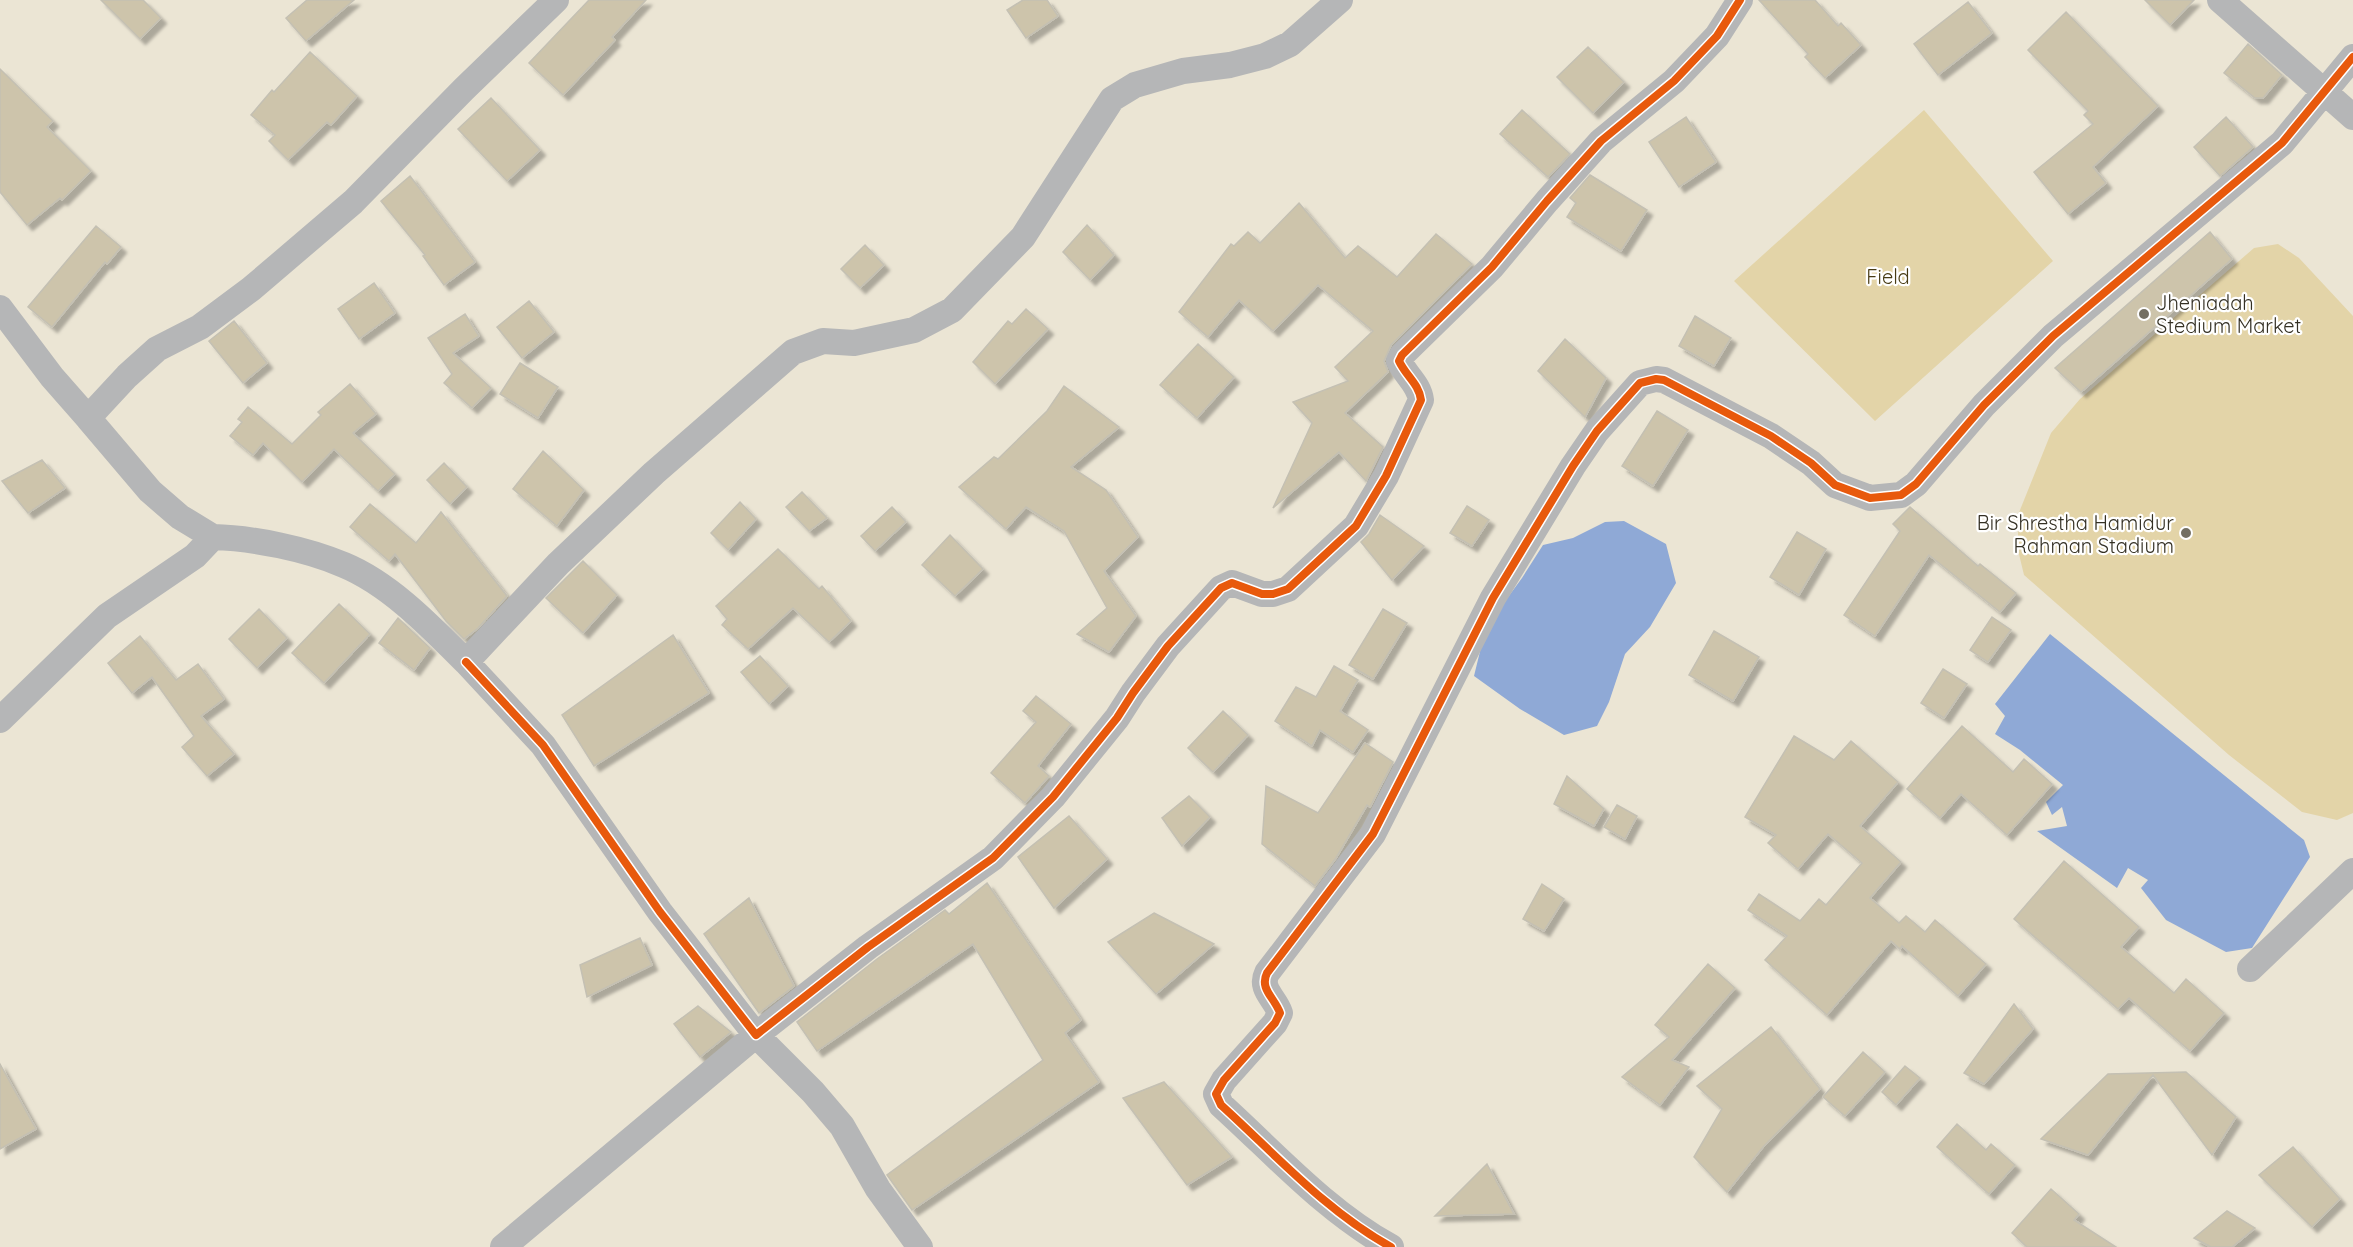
<svg xmlns="http://www.w3.org/2000/svg" width="2353" height="1247" font-family="Quicksand,sans-serif">
  <defs>
    <filter id="shadow"><feDropShadow dx="5.5" dy="5.5" stdDeviation="1.5" flood-color="#0004"/></filter>
  </defs>
  <rect width="100%" height="100%" fill="#ebe5d4"/>
  <path fill="#e3d4a8" d="M 1924,110 L 2053,261 L 1875,421 L 1734,281 Z
    M 2278,244 L 2299,258 L 2353,316 L 2353,813 L 2337,820 L 2302,812 L 2229,755 L 2024,575 L 2018,550 L 2018,515 L 2051,433 L 2080,399 L 2254,248 Z"/>
  <path fill="#8fa9d6" d="M 1624,521 L 1666,544 L 1676,583 L 1650,627 L 1625,654 L 1609,702 L 1597,726 L 1564,735 L 1520,709 L 1474,676 L 1486,627 L 1522,578 L 1543,545 L 1573,538 L 1605,522 Z
    M 2050,634 L 2304,840 L 2310,857 L 2252,948 L 2226,952 L 2166,920 L 2141,888 L 2148,880 L 2128,868 L 2117,888 L 2037,831 L 2067,826 L 2062,807 L 2052,815 L 2046,802 L 2063,785 L 2020,750 L 1995,734 L 2005,716 L 1995,704 Z"/>
  <path fill="#cdc4ab" stroke="#c4c0b3" stroke-width="1.5" filter="url(#shadow)" d="M 101,0 L 143,0 L 161,18 L 140,39 Z
    M 307,0 L 354,0 L 306,41 L 286,18 Z
    M 589,0 L 646,0 L 612,37 L 615,40 L 563,95 L 529,63 Z
    M 1023,0 L 1047,0 L 1058,16 L 1026,38 L 1007,10 Z
    M 1759,0 L 1815,0 L 1838,26 L 1841,23 L 1861,45 L 1825,78 L 1805,57 L 1808,54 Z
    M 2145,0 L 2194,0 L 2170,25 Z
    M 1968,2 L 1992,33 L 1938,75 L 1914,44 Z
    M 2066,12 L 2158,106 L 2093,167 L 2106,183 L 2068,214 L 2034,172 L 2093,124 L 2084,115 L 2088,111 L 2028,50 Z
    M 2248,44 L 2282,75 L 2263,98 L 2255,98 L 2224,73 Z
    M 1588,47 L 1624,82 L 1593,113 L 1557,77 Z
    M 310,52 L 357,96 L 331,125 L 327,122 L 288,160 L 269,141 L 275,135 L 251,115 L 272,90 L 274,92 Z
    M 0,69 L 53,121 L 47,127 L 91,171 L 62,200 L 60,198 L 27,225 L 0,192 Z
    M 491,98 L 540,150 L 507,181 L 458,129 Z
    M 1522,110 L 1570,154 L 1548,177 L 1500,134 Z
    M 1686,117 L 1716,162 L 1679,187 L 1649,142 Z
    M 2226,117 L 2253,147 L 2220,176 L 2194,147 Z
    M 1590,175 L 1647,210 L 1621,251 L 1567,217 L 1576,203 L 1570,198 Z
    M 410,176 L 475,262 L 444,285 L 423,256 L 425,255 L 381,201 Z
    M 1299,203 L 1345,258 L 1358,246 L 1397,277 L 1436,234 L 1472,264 L 1391,345 L 1384,361 L 1388,372 L 1345,413 L 1383,447 L 1366,481 L 1339,452 L 1273,508 L 1312,423 L 1293,402 L 1348,381 L 1335,367 L 1373,331 L 1318,285 L 1273,331 L 1239,300 L 1208,337 L 1179,312 L 1231,244 L 1234,246 L 1248,232 L 1260,243 Z
    M 1087,225 L 1114,255 L 1090,280 L 1063,252 Z
    M 96,226 L 121,247 L 107,264 L 105,262 L 52,327 L 28,307 Z
    M 2210,232 L 2232,259 L 2081,392 L 2055,368 Z
    M 865,245 L 884,265 L 860,288 L 841,269 Z
    M 374,283 L 395,313 L 359,339 L 338,309 Z
    M 529,301 L 554,332 L 522,358 L 497,327 Z
    M 1026,309 L 1048,329 L 995,384 L 973,362 L 1008,321 L 1012,324 Z
    M 465,314 L 479,336 L 453,353 L 491,388 L 472,408 L 444,383 L 452,374 L 428,338 Z
    M 1695,316 L 1731,338 L 1714,366 L 1679,346 Z
    M 234,321 L 267,363 L 243,383 L 209,341 Z
    M 1565,339 L 1606,378 L 1585,417 L 1538,371 Z
    M 1198,344 L 1234,377 L 1197,418 L 1160,385 Z
    M 520,363 L 558,387 L 538,418 L 500,394 Z
    M 350,384 L 376,414 L 353,433 L 395,474 L 378,491 L 334,449 L 302,482 L 263,443 L 253,455 L 230,436 L 242,422 L 238,419 L 248,407 L 292,444 L 321,415 L 318,412 Z
    M 1064,386 L 1119,427 L 1071,467 L 1106,490 L 1138,537 L 1104,571 L 1136,616 L 1109,652 L 1077,634 L 1107,608 L 1064,531 L 1026,507 L 1006,529 L 959,487 L 994,457 L 998,459 L 1047,411 Z
    M 1657,411 L 1688,430 L 1653,486 L 1622,466 Z
    M 543,451 L 584,490 L 557,526 L 513,489 Z
    M 42,460 L 65,488 L 28,513 L 2,481 Z
    M 444,463 L 467,487 L 450,504 L 427,480 Z
    M 802,492 L 827,518 L 809,531 L 786,507 Z
    M 740,502 L 756,519 L 728,550 L 711,533 Z
    M 370,504 L 416,543 L 441,512 L 507,596 L 478,628 L 464,639 L 446,621 L 395,554 L 389,561 L 350,527 Z
    M 1467,506 L 1489,520 L 1472,546 L 1450,533 Z
    M 892,507 L 906,522 L 875,551 L 861,536 Z
    M 1910,507 L 1978,566 L 1980,564 L 2016,593 L 2000,612 L 1929,555 L 1875,636 L 1844,615 L 1900,531 L 1893,524 Z
    M 1380,515 L 1424,546 L 1392,580 L 1361,542 L 1369,534 Z
    M 1797,532 L 1826,549 L 1799,595 L 1770,577 Z
    M 950,535 L 983,569 L 955,596 L 922,565 Z
    M 778,549 L 819,589 L 822,586 L 851,621 L 829,642 L 793,608 L 748,649 L 722,625 L 727,619 L 716,606 Z
    M 583,561 L 617,595 L 583,633 L 546,598 Z
    M 339,604 L 370,634 L 324,683 L 292,653 Z
    M 259,609 L 287,638 L 257,668 L 229,639 Z
    M 1383,609 L 1407,623 L 1373,679 L 1349,665 Z
    M 1992,617 L 2011,630 L 1988,662 L 1970,650 Z
    M 398,618 L 430,648 L 414,670 L 379,643 Z
    M 1714,631 L 1759,657 L 1733,701 L 1689,675 Z
    M 673,635 L 709,693 L 594,766 L 562,715 Z
    M 140,636 L 176,680 L 198,664 L 224,699 L 201,716 L 234,754 L 207,776 L 182,747 L 194,736 L 152,677 L 132,693 L 108,663 Z
    M 760,656 L 788,686 L 769,704 L 741,672 Z
    M 1334,666 L 1358,680 L 1340,711 L 1368,730 L 1353,752 L 1320,730 L 1312,746 L 1275,721 L 1296,687 L 1316,697 Z
    M 1943,669 L 1967,684 L 1944,718 L 1921,703 Z
    M 1036,696 L 1071,724 L 1038,766 L 1049,776 L 1025,803 L 991,773 L 1036,722 L 1023,711 Z
    M 1223,711 L 1248,735 L 1213,772 L 1188,748 Z
    M 1962,726 L 2013,772 L 2024,759 L 2052,784 L 2007,835 L 1961,794 L 1940,818 L 1907,789 Z
    M 1794,736 L 1834,760 L 1851,741 L 1898,782 L 1860,826 L 1901,862 L 1870,898 L 1899,923 L 1906,916 L 1925,932 L 1935,920 L 1986,964 L 1958,996 L 1902,946 L 1900,949 L 1891,941 L 1827,1015 L 1765,960 L 1787,936 L 1748,910 L 1759,894 L 1800,921 L 1819,899 L 1826,905 L 1862,863 L 1828,834 L 1798,869 L 1768,843 L 1776,835 L 1745,817 Z
    M 1365,743 L 1393,762 L 1370,807 L 1367,805 L 1336,858 L 1315,886 L 1262,844 L 1266,786 L 1318,813 Z
    M 1567,776 L 1604,809 L 1594,826 L 1554,804 Z
    M 1189,796 L 1210,817 L 1182,846 L 1162,818 Z
    M 1617,805 L 1637,816 L 1625,839 L 1604,827 Z
    M 1069,816 L 1107,859 L 1054,908 L 1018,857 Z
    M 2064,861 L 2139,927 L 2121,947 L 2174,993 L 2186,979 L 2224,1013 L 2190,1051 L 2129,998 L 2118,1009 L 2014,919 Z
    M 987,883 L 1081,1020 L 1065,1033 L 1099,1082 L 912,1210 L 887,1175 L 1043,1060 L 973,944 L 817,1051 L 797,1022 L 877,959 L 945,910 L 949,914 Z
    M 1542,884 L 1564,899 L 1544,931 L 1523,919 Z
    M 749,898 L 794,986 L 759,1013 L 704,934 Z
    M 1154,913 L 1214,944 L 1156,994 L 1108,942 Z
    M 640,938 L 652,965 L 587,997 L 580,965 Z
    M 1708,964 L 1735,988 L 1672,1060 L 1689,1067 L 1660,1105 L 1622,1077 L 1669,1037 L 1655,1025 Z
    M 2014,1004 L 2033,1029 L 1984,1084 L 1964,1073 Z
    M 698,1006 L 731,1032 L 700,1057 L 674,1024 Z
    M 1771,1027 L 1820,1089 L 1763,1147 L 1727,1192 L 1694,1157 L 1722,1109 L 1697,1086 Z
    M 1863,1052 L 1885,1072 L 1845,1116 L 1823,1097 Z
    M 0,1064 L 36,1129 L 0,1149 Z
    M 1905,1066 L 1920,1078 L 1896,1105 L 1882,1092 Z
    M 2186,1072 L 2236,1117 L 2212,1155 L 2153,1075 L 2088,1155 L 2041,1139 L 2108,1074 Z
    M 1164,1082 L 1232,1157 L 1187,1185 L 1123,1098 Z
    M 1957,1124 L 1986,1150 L 1991,1144 L 2015,1165 L 1989,1194 L 1937,1147 Z
    M 2293,1147 L 2340,1199 L 2312,1227 L 2259,1175 Z
    M 1487,1164 L 1514,1214 L 1435,1216 Z
    M 2051,1189 L 2079,1214 L 2074,1220 L 2116,1247 L 2027,1247 L 2012,1233 Z
    M 2227,1211 L 2255,1228 L 2232,1247 L 2211,1247 L 2194,1238 Z"/>
  <g fill="none" stroke-linecap="round" stroke-linejoin="round">
    <path stroke="#b5b6b7" stroke-width="26" d="M 2220,0 L 2353,117
      M 0,308 L 52,377 L 88,418
      M 213,537 L 180,517 L 150,491 L 88,418 L 127,376 L 157,349 L 200,327 L 251,289 L 353,202 L 464,89 L 556,0
      M 466,662 L 543,745 L 660,912 L 756,1035 L 868,947 L 993,858 L 1053,797 L 1117,718 L 1133,693 L 1168,646 L 1221,588 L 1232,583 L 1262,594 L 1273,594 L 1288,589 L 1356,526 L 1386,476 L 1421,400 C 1419,384 1406,376 1399,361 L 1402,355 L 1492,267 L 1547,201 L 1601,141 L 1674,81 L 1717,36 L 1740,0
      M 0,720 L 107,616 L 195,556 L 213,537 C 253,538 307,549 344,565 C 390,584 431,627 466,662 L 558,564 L 654,473 L 793,352 L 823,341 L 854,343 L 914,330 L 952,310 L 1023,237 L 1112,99 L 1135,85 L 1183,71 L 1230,65 L 1265,56 L 1290,44 L 1340,0
      M 2250,969 L 2353,871
      M 503,1247 L 756,1035 L 813,1092 L 842,1126 L 878,1189 L 920,1247
      M 1391,1247 C 1327,1212 1275,1154 1221,1105 L 1216,1094 L 1224,1080 L 1275,1023 L 1280,1013 C 1275,998 1259,989 1267,973 L 1373,834 L 1493,598 L 1573,466 L 1597,431 L 1640,383 L 1656,379 L 1664,380 L 1771,436 L 1811,463 L 1835,485 L 1870,498 L 1901,495 L 1916,484 L 1984,405 L 2053,336 L 2282,143 L 2353,57"/>
    <g stroke="#fff" stroke-width="11">
      <path id="cycleway" d="M 466,662 L 543,745 L 660,912 L 756,1035 L 868,947 L 993,858 L 1053,797 L 1117,718 L 1133,693 L 1168,646 L 1221,588 L 1232,583 L 1262,594 L 1273,594 L 1288,589 L 1356,526 L 1386,476 L 1421,400 C 1419,384 1406,376 1399,361 L 1402,355 L 1492,267 L 1547,201 L 1601,141 L 1674,81 L 1717,36 L 1740,0
        M 1391,1247 C 1327,1212 1275,1154 1221,1105 L 1216,1094 L 1224,1080 L 1275,1023 L 1280,1013 C 1275,998 1259,989 1267,973 L 1373,834 L 1493,598 L 1573,466 L 1597,431 L 1640,383 L 1656,379 L 1664,380 L 1771,436 L 1811,463 L 1835,485 L 1870,498 L 1901,495 L 1916,484 L 1984,405 L 2053,336 L 2282,143 L 2353,57"/>
    </g>
    <use href="#cycleway" stroke="#e8590c" stroke-width="8"/>
  </g>
  <g fill="#746f62" stroke="#fff" stroke-width="2">
    <circle cx="2144" cy="314" r="6"/>
    <circle cx="2186" cy="533" r="6"/>
  </g>
  <g text-anchor="middle" dominant-baseline="central" stroke-width="4.5" stroke-linejoin="round" paint-order="stroke">
    <g font-size="20" fill="#483b14" stroke="#fff">
      <text x="1888" y="276">Field</text>
    </g>
    <g font-size="20" fill="#343024" stroke="#fff" text-anchor="start">
      <text x="2156" y="302">Jheniadah<tspan x="2156" dy="23">Stedium Market</tspan></text>
      <text x="2174" y="522" text-anchor="end">Bir Shrestha Hamidur<tspan x="2174" dy="23">Rahman Stadium</tspan></text>
    </g>
  </g>
</svg>
